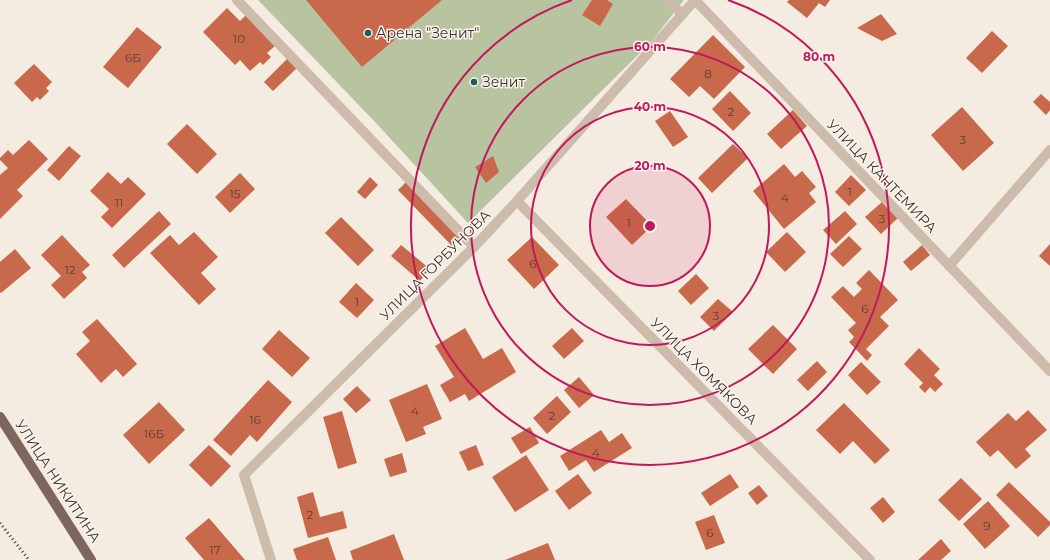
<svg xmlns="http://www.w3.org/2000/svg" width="1050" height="560" font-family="Montserrat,sans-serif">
  <rect width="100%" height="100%" fill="#f4ebe1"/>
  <path fill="#b8c4a0" d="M 258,0 L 684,0 L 652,41 L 468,223 L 376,123 Z"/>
  <path fill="#c8694b" d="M 306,0 L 442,0 L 362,67 Z
    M 592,0 L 607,0 L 613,4 L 600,26 L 582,15 Z
    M 789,0 L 830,0 L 825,7 L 819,3 L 807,18 L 787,2 Z
    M 227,8 L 240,21 L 246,15 L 276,45 L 267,53 L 271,57 L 263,65 L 260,62 L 250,71 L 240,60 L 235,65 L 203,32 Z
    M 881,14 L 897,34 L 882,41 L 857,28 Z
    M 137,27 L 162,47 L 128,88 L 103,67 Z
    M 992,31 L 1008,46 L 982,73 L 966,58 Z
    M 713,35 L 745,67 L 714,99 L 700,86 L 689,97 L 670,79 Z
    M 289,57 L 298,67 L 273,91 L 264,82 Z
    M 34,64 L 52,82 L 46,88 L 49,91 L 40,100 L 37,97 L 32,102 L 14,83 Z
    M 730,91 L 751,113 L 733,131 L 712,109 Z
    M 1041,94 L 1050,102 L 1050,110 L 1046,115 L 1033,102 Z
    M 962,107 L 994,143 L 963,171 L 931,135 Z
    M 793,110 L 807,126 L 781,149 L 767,134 Z
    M 670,111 L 688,137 L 673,147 L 655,121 Z
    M 187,124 L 217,154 L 197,174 L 167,144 Z
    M 29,140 L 48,159 L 17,190 L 23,196 L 0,219 L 0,175 L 8,168 L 0,160 L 0,158 L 8,150 L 13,155 Z
    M 733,144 L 748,158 L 712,193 L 698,178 Z
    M 69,146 L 81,156 L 59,181 L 47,170 Z
    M 493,156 L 499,172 L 486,183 L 475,167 Z
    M 784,164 L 795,177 L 802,171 L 816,187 L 809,193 L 816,202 L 784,229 L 753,191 Z
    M 108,172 L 121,184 L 128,177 L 146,194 L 112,228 L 101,217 L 109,209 L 90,191 Z
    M 240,173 L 255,189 L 230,213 L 215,197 Z
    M 851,175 L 866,190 L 849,206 L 835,192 Z
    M 370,177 L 378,185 L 365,199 L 357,192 Z
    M 407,181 L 461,237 L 452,246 L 398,190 Z
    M 626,199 L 652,226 L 632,245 L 606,217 Z
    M 882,202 L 898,218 L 881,234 L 865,217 Z
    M 159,211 L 171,224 L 124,268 L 112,255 Z
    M 845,211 L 857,224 L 836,244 L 823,230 Z
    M 341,217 L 374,250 L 358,266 L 325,233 Z
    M 194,232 L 218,257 L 201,273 L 216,289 L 199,305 L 150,253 L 170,235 L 179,245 Z
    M 787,232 L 806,252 L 785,272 L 766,252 Z
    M 62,235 L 90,265 L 82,272 L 87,278 L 64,299 L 51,285 L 61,276 L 41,255 Z
    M 849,236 L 862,249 L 843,267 L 830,254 Z
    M 532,237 L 559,265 L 534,289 L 507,260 Z
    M 1050,244 L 1050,266 L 1039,256 Z
    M 401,245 L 430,269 L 420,281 L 391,256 Z
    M 922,245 L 930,255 L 911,271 L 903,262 Z
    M 15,249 L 31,268 L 1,293 L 0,292 L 0,262 Z
    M 869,270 L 898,300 L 880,317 L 889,326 L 866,349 L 872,355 L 867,361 L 849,342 L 854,337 L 848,330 L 856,323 L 831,297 L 843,286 L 854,297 L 862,289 L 856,283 Z
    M 696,274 L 709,288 L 691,305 L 678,291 Z
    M 356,283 L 374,300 L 357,318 L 339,302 Z
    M 718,299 L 733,312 L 714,331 L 700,317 Z
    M 97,319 L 137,364 L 123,377 L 116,369 L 101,383 L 76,354 L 90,341 L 82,332 Z
    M 773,325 L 797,349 L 773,374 L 748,349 Z
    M 465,328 L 483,359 L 502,348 L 516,372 L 469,401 L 465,394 L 450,402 L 440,385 L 454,377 L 435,346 Z
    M 572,328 L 584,341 L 564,359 L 552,346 Z
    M 279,330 L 310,358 L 292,377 L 262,349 Z
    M 919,348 L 940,369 L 934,375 L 943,384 L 935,392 L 930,387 L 925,393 L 919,387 L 923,383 L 904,364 Z
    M 817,361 L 827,372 L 808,391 L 797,380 Z
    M 861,362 L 881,382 L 867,395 L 848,375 Z
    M 579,377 L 594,395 L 579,408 L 564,390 Z
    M 268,380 L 292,402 L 257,442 L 250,435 L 231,456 L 213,440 Z
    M 427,384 L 442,419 L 423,427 L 426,434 L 406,442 L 389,400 Z
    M 357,386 L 371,400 L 356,413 L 343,399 Z
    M 557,396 L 571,412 L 547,434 L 533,418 Z
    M 159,402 L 185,430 L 149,464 L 123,435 Z
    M 844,403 L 890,450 L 875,464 L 853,441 L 840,454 L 816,430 Z
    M 1028,410 L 1047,430 L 1025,449 L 1031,456 L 1016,469 L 998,450 L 990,457 L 976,442 L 1008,413 L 1016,421 Z
    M 342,411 L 357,463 L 338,469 L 323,417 Z
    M 530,427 L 539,443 L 521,454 L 511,438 Z
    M 601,430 L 609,442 L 622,433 L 632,448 L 594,472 L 586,460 L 569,471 L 560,456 Z
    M 209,445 L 231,466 L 211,487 L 189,465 Z
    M 476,445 L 484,465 L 468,471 L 459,452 Z
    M 402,453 L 407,472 L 390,477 L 384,459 Z
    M 526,455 L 549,490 L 515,512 L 492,477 Z
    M 578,474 L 592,493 L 569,510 L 555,491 Z
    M 730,474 L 739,487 L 710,506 L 701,493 Z
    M 961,478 L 982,499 L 959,521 L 938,500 Z
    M 1009,482 L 1050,522 L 1050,525 L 1038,537 L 996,495 Z
    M 759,485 L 768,496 L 757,505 L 748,493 Z
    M 313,492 L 320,517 L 343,511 L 347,528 L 308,538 L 297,497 Z
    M 883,497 L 895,512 L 883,523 L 870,508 Z
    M 988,501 L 1010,526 L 985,549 L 963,524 Z
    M 714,515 L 725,543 L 706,550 L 695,522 Z
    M 209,518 L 245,560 L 204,560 L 185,538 Z
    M 394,534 L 404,560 L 353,560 L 350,551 Z
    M 328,537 L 336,560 L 297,560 L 293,549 Z
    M 941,539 L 951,551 L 941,560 L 918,560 Z
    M 548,543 L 555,560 L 505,560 Z"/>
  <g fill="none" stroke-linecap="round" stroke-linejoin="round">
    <path stroke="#cdbbac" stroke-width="10" d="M 237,0 L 474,247
      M 666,0 L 683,14
      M 695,0 L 1050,371
      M 517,201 L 870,560
      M 949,266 L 1050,150
      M 271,560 L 244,475 L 474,247 L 517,201 L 695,0"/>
    <path stroke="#7d675c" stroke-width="10" d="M 0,417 L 91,560"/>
    <path stroke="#3b302b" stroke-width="3" stroke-dasharray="1 3" stroke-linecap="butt" d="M 0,523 L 29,560"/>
  </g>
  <circle cx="650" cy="226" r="60" fill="#c2185b" fill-opacity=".12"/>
  <g fill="none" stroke="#c2185b" stroke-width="2">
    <circle cx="650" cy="226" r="60"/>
    <circle cx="650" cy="226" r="119"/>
    <circle cx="650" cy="226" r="179"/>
    <path d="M728 0A239 239 0 1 1 572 0"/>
  </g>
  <g fill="#1f5a5e" stroke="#fbf5ee" stroke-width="1.5">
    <circle cx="368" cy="33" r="4"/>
    <circle cx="474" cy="82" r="4"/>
  </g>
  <g text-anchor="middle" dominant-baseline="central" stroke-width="3" stroke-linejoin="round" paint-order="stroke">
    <g font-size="12" fill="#5e3e33">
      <text x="239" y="38">10</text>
      <text x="133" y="57">6Б</text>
      <text x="708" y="73">8</text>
      <text x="731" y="111">2</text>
      <text x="963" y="139">3</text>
      <text x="850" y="191">1</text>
      <text x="235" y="193">15</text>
      <text x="785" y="197">4</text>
      <text x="119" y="202">11</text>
      <text x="882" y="218">3</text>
      <text x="629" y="222">1</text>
      <text x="533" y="263">6</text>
      <text x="70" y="269">12</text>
      <text x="357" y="301">1</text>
      <text x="865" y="308">6</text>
      <text x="716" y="315">3</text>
      <text x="415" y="410">4</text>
      <text x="552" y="415">2</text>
      <text x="255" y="419">16</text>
      <text x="154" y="433">16Б</text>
      <text x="596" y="452">4</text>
      <text x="310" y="514">2</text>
      <text x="987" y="525">9</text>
      <text x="710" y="532">6</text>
      <text x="215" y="549">17</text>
    </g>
    <g font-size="14" fill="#3b302b" stroke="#fbf5ee" text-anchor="start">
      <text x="376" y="33">Арена "Зенит"</text>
      <text x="482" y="82">Зенит</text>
    </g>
    <g font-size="14" fill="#3b302b" stroke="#fbf5ee">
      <text transform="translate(882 176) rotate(46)">УЛИЦА КАНТЕМИРА</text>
      <text transform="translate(435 265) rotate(-45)">УЛИЦА ГОРБУНОВА</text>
      <text transform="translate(704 371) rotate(45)">УЛИЦА ХОМЯКОВА</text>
      <text transform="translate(58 481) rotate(57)">УЛИЦА НИКИТИНА</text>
    </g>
  </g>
  <circle cx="650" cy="226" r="6" fill="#c2185b" stroke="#fbf5ee" stroke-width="2"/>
  <g font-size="12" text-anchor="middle" font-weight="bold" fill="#c2185b" stroke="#fbf5ee" stroke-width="3" stroke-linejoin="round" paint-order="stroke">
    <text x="650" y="51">60 m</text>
    <text x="819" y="61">80 m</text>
    <text x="650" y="111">40 m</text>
    <text x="650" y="170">20 m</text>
  </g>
</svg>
